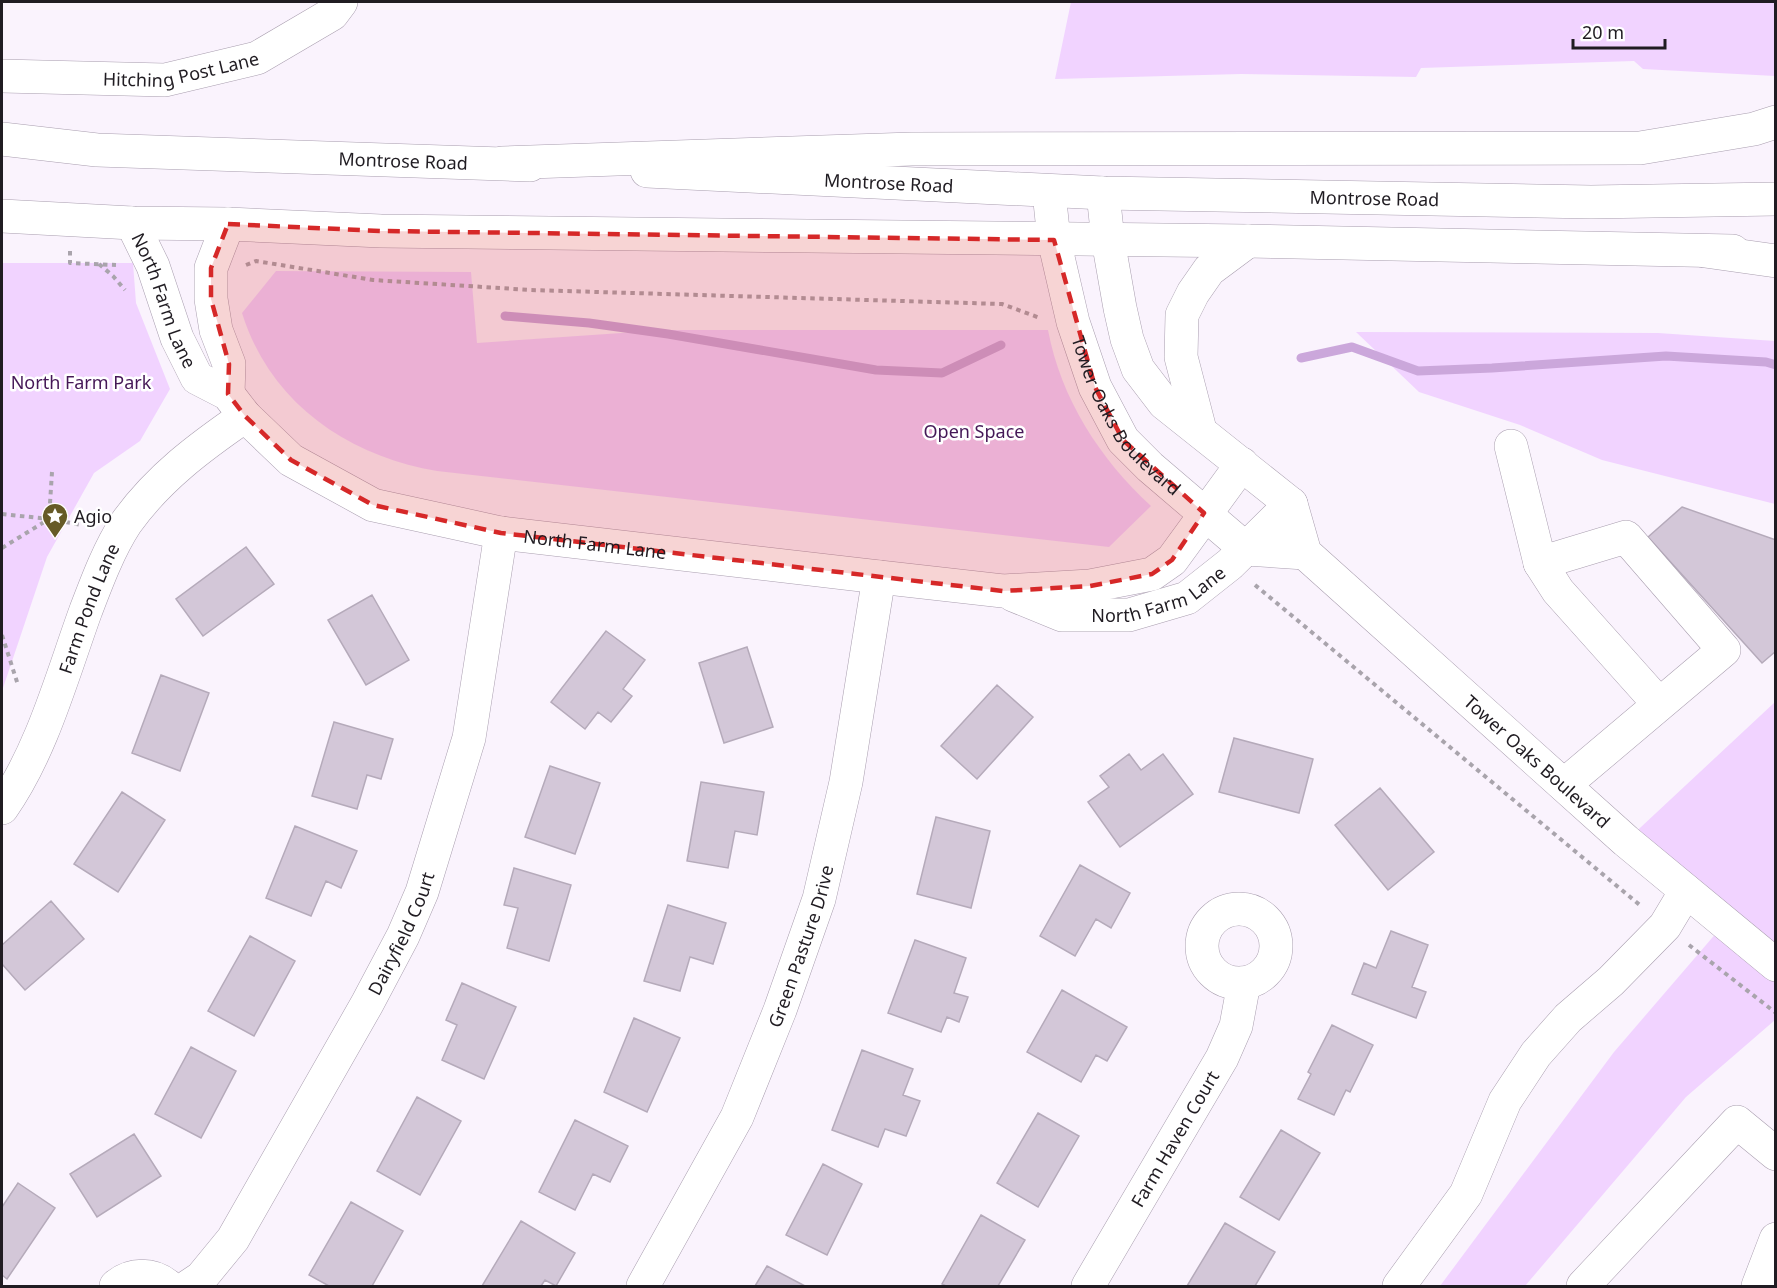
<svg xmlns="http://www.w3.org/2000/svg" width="1777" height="1288" font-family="'Noto Sans',sans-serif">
  <rect width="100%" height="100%" fill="#faf3fd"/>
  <path fill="#f1d3ff" d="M 1071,2 L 1775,2 L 1775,76 L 1643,69 L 1634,61 L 1421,68 L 1416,77 L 1241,74 L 1055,79 Z
    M 2,263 L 133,263 L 136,303 L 170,389 L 140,441 L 94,473 L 47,557 L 2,691 Z
    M 276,271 L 471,272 L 477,343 L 665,330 L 1048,330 C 1061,399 1100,459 1151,506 L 1109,547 L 437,471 C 348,456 270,403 242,313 Z
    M 1356,332 L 1658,333 L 1775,341 L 1775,504 L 1602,460 L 1520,425 L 1419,392 Z
    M 1775,702 L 1775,1020 L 1686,1097 L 1525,1286 L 1440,1286 L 1614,1052 L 1724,924 L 1626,841 Z"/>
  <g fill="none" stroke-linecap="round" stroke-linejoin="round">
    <path stroke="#cba7db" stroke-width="9" d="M 505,316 L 589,323 L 668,334 L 876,370 L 942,373 L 1001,345
      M 1301,358 L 1352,347 L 1418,371 L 1492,368 L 1666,356 L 1766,362 L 1776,365"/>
  </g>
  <path fill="#d3c7d8" stroke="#b5aaba" stroke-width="1.5" d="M 1682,507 L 1776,540 L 1776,651 L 1762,663 L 1648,537 Z
    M 246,547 L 274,584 L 203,636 L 176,599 Z
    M 372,595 L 409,660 L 366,685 L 328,620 Z
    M 606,631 L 645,660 L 623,689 L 632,696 L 611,722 L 598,712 L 585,729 L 551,702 Z
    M 747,647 L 773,727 L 724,743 L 699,663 Z
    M 161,675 L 209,693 L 180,771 L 132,753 Z
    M 997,685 L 1033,717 L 977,779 L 941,746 Z
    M 334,722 L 393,739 L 381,779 L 367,775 L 357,809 L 312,796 Z
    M 1234,738 L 1313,759 L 1299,813 L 1219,792 Z
    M 1129,754 L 1141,770 L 1163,754 L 1193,794 L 1120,847 L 1088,802 L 1109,787 L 1100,776 Z
    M 550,766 L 600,783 L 575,854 L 525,837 Z
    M 701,782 L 764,792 L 757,835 L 735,831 L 728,868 L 687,861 Z
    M 1380,788 L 1434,852 L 1388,890 L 1335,825 Z
    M 122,792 L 165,820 L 118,892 L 74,864 Z
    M 936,817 L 990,831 L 971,908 L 917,894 Z
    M 295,826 L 357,851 L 341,888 L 326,881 L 311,916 L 266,898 Z
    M 1080,865 L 1130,893 L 1111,928 L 1096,919 L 1075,956 L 1040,936 Z
    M 514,868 L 571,885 L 549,961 L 507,948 L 518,908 L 504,905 Z
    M 51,901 L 84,939 L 25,990 L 2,964 L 2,945 Z
    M 668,905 L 726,923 L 713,964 L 690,957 L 680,991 L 644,981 Z
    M 1391,931 L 1428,945 L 1412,987 L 1426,992 L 1416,1018 L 1352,994 L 1364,963 L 1376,968 Z
    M 250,936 L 295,961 L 254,1036 L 208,1011 Z
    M 915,940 L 966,958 L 954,993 L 968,997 L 959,1022 L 947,1017 L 941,1032 L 888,1013 Z
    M 462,983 L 516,1007 L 484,1079 L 442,1060 L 457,1025 L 446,1020 Z
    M 1062,990 L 1127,1027 L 1107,1061 L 1096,1055 L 1081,1082 L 1027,1052 Z
    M 634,1018 L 680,1038 L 647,1112 L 604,1092 Z
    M 1332,1025 L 1373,1045 L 1350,1092 L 1346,1090 L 1334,1115 L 1298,1099 L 1311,1074 L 1308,1072 Z
    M 191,1047 L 236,1071 L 201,1138 L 155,1114 Z
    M 862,1050 L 913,1069 L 903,1095 L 920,1101 L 906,1136 L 885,1129 L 878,1147 L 832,1130 Z
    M 417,1097 L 461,1121 L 420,1195 L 377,1171 Z
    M 1038,1113 L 1079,1136 L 1038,1207 L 997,1183 Z
    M 575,1120 L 628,1146 L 610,1182 L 593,1174 L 575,1210 L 539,1192 Z
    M 1281,1130 L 1320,1153 L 1279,1220 L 1240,1197 Z
    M 134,1134 L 161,1176 L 97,1217 L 70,1174 Z
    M 823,1164 L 862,1184 L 827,1255 L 786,1235 Z
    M 18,1183 L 55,1208 L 7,1279 L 2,1275 L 2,1207 Z
    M 351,1202 L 403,1231 L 372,1286 L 329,1286 L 309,1275 Z
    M 981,1215 L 1025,1240 L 998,1286 L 946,1286 L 942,1284 Z
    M 521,1221 L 575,1253 L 556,1286 L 545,1280 L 541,1286 L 482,1286 Z
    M 1225,1223 L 1275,1252 L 1255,1286 L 1187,1286 Z
    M 767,1266 L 805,1286 L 755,1286 Z"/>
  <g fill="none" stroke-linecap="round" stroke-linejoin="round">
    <g stroke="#a99eaf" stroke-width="34">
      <g id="minor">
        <path id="s1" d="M 2,76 L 165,80 L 257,58 L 332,14 L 341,2"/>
        <path id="s2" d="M 1049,192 L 1054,240 L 1073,322 L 1095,387 L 1123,440 L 1150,467 L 1246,549 L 1305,553"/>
        <path id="s3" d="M 1103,193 L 1108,240 L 1120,308 L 1127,339 L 1138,369 L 1164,403 L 1291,504 L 1305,553 L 1626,841 L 1776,965"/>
        <path id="s4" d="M 132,223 L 153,266 L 177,338 L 197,378 L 228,394 L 245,416 L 291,460 L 373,505 L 501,533 L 879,577 L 1003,591 L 1090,586 L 1152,574 L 1172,560 L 1242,464"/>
        <path d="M 228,224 L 211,268 L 211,299 L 216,330 L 229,364 L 228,394"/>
        <path d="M 1511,446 L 1540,563"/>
        <path id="s5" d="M 1013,595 L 1062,615 L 1129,615 L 1187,598 L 1230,564 L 1291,504"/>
        <path d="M 1564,785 L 1724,650 L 1626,537 L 1540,563 L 1558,591 L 1659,704"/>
        <path id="s6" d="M 2,808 C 42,751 62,676 86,610 C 97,581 109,549 126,523 C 158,478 200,447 245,416"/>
        <circle cx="1239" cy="946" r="37"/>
        <path d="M 116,1286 C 131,1273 153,1273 168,1286"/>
        <path id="s7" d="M 189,1286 L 201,1278 L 233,1239 L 367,1004 L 403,936 L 422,892 L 469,738 L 501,533"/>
        <path id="s8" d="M 643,1286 L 737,1117 L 780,1010 L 819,899 L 846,782 L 879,577"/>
        <path id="s9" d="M 1088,1286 L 1222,1058 L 1236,1026 L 1244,983"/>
        <path d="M 1399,1286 L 1466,1194 L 1505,1101 L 1536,1054 L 1568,1018 L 1611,981 L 1665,926 L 1686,891"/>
        <path d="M 1583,1286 L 1737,1122 L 1776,1154"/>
        <path d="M 1758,1286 L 1776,1239"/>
      </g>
    </g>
    <g stroke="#a99eaf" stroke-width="34">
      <g id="major">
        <path id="s10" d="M 2,139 L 97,150 L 530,165"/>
        <path id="s11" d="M 647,171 L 1103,193 L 1591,202 L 1776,199"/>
        <path d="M 2,216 L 132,223 L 228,224 L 381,231 L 1248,241 L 1733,251"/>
        <path d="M 1200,430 L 1181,357 L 1182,315 L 1193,293 L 1209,270 L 1248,241"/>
      </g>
    </g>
    <g stroke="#a99eaf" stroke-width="34">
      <path id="highway" d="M 502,163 L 912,149 L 1640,148 L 1754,129 L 1776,122
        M 1705,251 L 1776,261"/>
    </g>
    <path stroke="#a9a4ac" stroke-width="4" stroke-dasharray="4.5 4.5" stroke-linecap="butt" d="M 70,251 L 70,263 L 116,265
      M 99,264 L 113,276 L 125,290
      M 246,265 L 256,261 L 373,280 L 531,290 L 1002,304 L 1040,318
      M 2,514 L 49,519 L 52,472
      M 2,548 L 49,519 L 82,525
      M 1255,585 L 1641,906
      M 2,635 L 18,685
      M 1689,945 L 1776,1013"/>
    <use href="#minor" stroke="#fff" stroke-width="33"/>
    <use href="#major" stroke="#fff" stroke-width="33"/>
    <use href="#highway" stroke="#fff" stroke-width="33"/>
  </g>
  <path fill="#d62828" fill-opacity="0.2" stroke="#d62828" stroke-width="4.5" stroke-dasharray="12 8" stroke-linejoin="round" d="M 228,224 L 381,231 L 1054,240 L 1095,387 L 1123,440 L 1204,513 L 1172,560 L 1152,574 L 1090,586 L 1003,591 L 501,533 L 373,505 L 291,460 L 245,416 L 228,394 L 229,364 L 211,299 L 211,268 Z"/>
  <defs>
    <g id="sight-pin" transform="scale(1.35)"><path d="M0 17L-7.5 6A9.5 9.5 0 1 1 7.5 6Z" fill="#665a27" stroke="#fff"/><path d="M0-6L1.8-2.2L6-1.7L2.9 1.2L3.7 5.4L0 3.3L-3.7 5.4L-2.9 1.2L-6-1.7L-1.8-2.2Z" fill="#fff"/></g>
  </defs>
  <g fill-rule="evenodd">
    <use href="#sight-pin" x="55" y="516"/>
  </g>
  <g text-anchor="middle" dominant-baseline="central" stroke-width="5" stroke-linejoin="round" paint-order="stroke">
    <g font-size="18" fill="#201c22" stroke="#fff">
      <text stroke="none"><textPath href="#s1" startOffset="180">Hitching Post Lane</textPath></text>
      <text stroke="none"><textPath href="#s10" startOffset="402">Montrose Road</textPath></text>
      <text stroke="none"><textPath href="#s11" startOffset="242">Montrose Road</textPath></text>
      <text stroke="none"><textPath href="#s11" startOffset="728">Montrose Road</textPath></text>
      <text stroke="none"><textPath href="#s4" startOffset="84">North Farm Lane</textPath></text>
      <text stroke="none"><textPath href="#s2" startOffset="242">Tower Oaks Boulevard</textPath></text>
      <text stroke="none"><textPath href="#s4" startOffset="614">North Farm Lane</textPath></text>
      <text stroke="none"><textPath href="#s5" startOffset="154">North Farm Lane</textPath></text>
      <text stroke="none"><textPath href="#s6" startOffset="218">Farm Pond Lane</textPath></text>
      <text stroke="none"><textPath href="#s3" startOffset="748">Tower Oaks Boulevard</textPath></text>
      <text stroke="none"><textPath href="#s7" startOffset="414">Dairyfield Court</textPath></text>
      <text stroke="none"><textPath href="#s8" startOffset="376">Green Pasture Drive</textPath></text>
      <text stroke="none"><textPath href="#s9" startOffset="171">Farm Haven Court</textPath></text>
    </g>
    <g font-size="18" fill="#451857" stroke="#fff">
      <text x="81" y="382">North Farm Park</text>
      <text x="974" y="431">Open Space</text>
    </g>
    <g font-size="18" fill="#201c22" stroke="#fff" text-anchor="start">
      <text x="74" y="516">Agio</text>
    </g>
  </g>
  <rect width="1777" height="1288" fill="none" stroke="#201c22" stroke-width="6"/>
  <path d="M1573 39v9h92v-9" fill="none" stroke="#201c22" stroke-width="3"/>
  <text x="1582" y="39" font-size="18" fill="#201c22" stroke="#ffffff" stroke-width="4.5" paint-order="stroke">20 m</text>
</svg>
